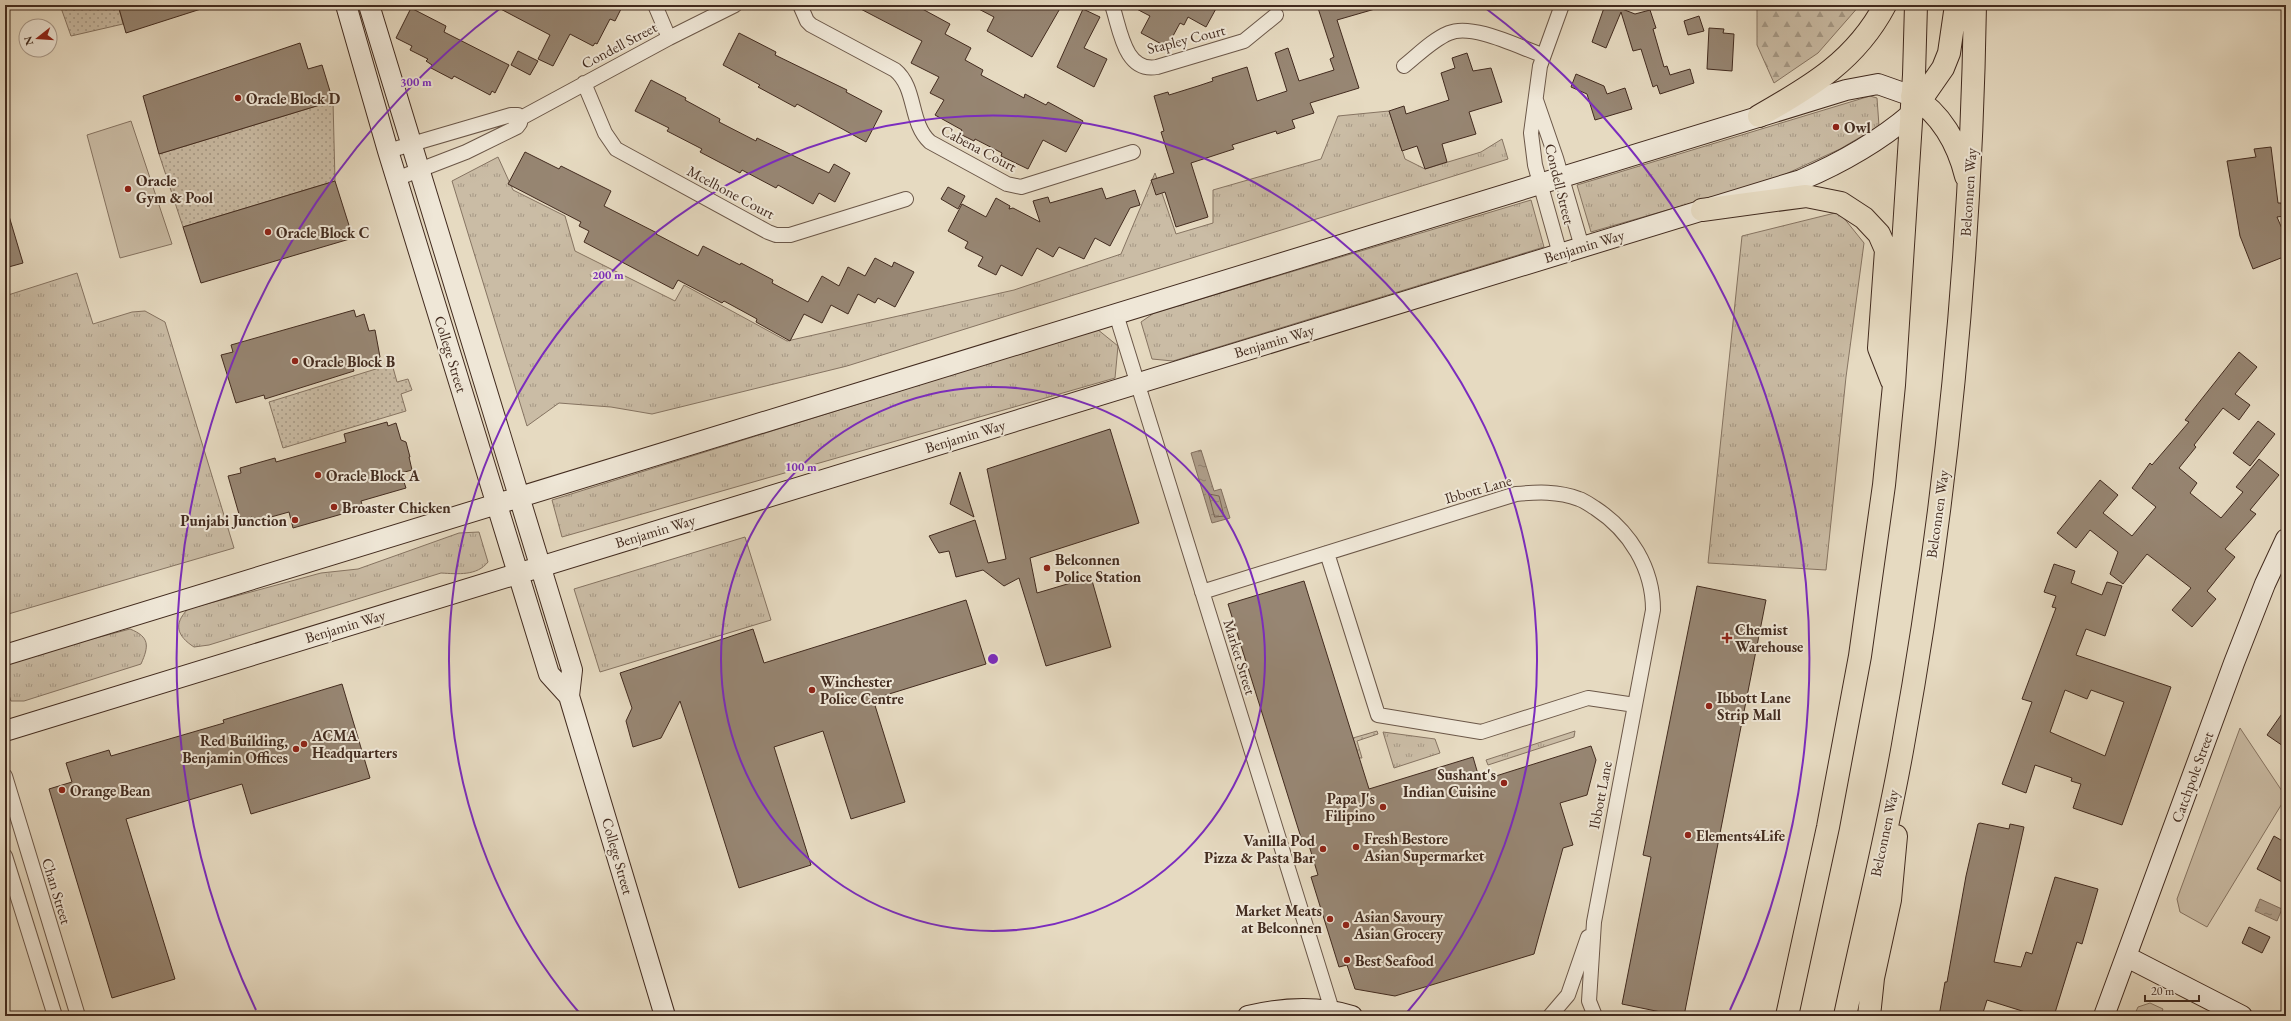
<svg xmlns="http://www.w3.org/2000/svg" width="2291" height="1021" font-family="'EB Garamond',serif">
  <defs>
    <pattern id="grass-tufts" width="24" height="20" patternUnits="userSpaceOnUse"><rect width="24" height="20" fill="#cabca5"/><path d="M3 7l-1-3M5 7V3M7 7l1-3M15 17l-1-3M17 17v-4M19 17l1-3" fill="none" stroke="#a69986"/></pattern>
    <pattern id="forest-firs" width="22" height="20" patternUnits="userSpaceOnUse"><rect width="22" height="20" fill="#cabca5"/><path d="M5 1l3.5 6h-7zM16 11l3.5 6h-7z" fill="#a69986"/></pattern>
    <pattern id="garden-dots" width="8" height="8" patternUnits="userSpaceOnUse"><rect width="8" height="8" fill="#cabca5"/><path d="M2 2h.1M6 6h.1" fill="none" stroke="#a69986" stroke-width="1.8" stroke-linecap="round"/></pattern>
    <pattern id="water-ripples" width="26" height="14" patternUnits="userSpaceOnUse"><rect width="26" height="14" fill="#ae9e8a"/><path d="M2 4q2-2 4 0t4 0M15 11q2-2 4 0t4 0" fill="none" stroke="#8f8170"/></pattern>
  </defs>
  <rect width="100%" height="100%" fill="#e6dac1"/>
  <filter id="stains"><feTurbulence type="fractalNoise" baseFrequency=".005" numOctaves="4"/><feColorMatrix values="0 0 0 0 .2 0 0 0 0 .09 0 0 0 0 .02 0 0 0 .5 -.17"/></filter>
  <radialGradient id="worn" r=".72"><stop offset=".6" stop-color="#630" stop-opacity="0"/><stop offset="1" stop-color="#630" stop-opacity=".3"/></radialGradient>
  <path fill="url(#grass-tufts)" stroke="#867462" d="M 1870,96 L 1877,98 L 1879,126 L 1840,149 L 1775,179 L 1591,232 L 1577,185 Z
    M 1389,111 L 1405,159 L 1425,169 L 1481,152 L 1502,139 L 1508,159 L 847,366 L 652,414 L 611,407 L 559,403 L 527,426 L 452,181 L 498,157 L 513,190 L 565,216 L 575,251 L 675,301 L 684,285 L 787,341 L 1014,290 L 1121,254 L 1155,173 L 1176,234 L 1213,223 L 1213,190 L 1321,159 L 1338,116 Z
    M 1531,200 L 1544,247 L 1173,361 L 1152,359 L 1141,322 L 1154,313 Z
    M 1839,212 L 1864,243 L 1846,377 L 1826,570 L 1708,563 L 1742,236 Z
    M 77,273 L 93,324 L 132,312 L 145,311 L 165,322 L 234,548 L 5,615 L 5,296 Z
    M 1097,329 L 1118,346 L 1115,378 L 562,537 L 552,500 Z
    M 479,532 L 488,562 C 477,576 458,574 441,573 L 209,645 L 194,647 C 177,636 173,624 188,609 L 321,573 L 358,569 L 459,533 Z
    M 745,537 L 771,620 L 600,672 L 574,589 Z
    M 130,629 C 150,637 149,646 141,664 L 24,701 L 11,701 L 5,683 L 5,667 L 20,658 Z
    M 1575,731 L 1574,737 L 1488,765 L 1486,760 Z
    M 1383,732 L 1435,739 L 1440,753 L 1394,768 Z"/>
  <path fill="url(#forest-firs)" stroke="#867462" d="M 1757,5 L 1860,5 L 1818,53 L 1774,83 L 1757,45 Z"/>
  <path fill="#cabca5" stroke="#867462" d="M 131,121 L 172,244 L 120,258 L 87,135 Z
    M 2240,728 L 2286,797 L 2207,927 L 2180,912 L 2177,899 Z
    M 2150,1003 L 2163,1009 L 2160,1016 L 2134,1016 L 2138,1007 Z"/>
  <path fill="url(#garden-dots)" stroke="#867462" d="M 60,5 L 118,5 L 123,24 L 71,36 Z
    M 333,101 L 335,181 L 183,227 L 159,154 Z
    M 392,364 L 397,382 L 408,379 L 412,390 L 401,394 L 406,411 L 283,448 L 269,402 Z
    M 1377,731 L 1378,734 L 1357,741 L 1362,758 L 1359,758 L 1353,738 Z"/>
  <path fill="url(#water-ripples)" stroke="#83705f" d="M 1201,450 L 1214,491 L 1221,489 L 1230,518 L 1212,523 L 1191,453 Z
    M 2260,899 L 2282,909 L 2277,921 L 2255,911 Z"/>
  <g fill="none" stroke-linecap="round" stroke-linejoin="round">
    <path stroke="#786454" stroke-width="1" d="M 1209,494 L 1219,496 L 1224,516 L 1215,517 Z"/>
  </g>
  <path fill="#978673" stroke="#422b1f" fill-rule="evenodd" d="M 118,5 L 204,5 L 204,8 L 126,33 Z
    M 493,5 L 623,5 L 615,21 L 610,19 L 597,44 L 595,43 L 593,46 L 570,34 L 553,66 L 538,59 L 550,35 Z
    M 853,5 L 915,5 L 950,24 L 945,34 L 971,48 L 965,60 L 983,70 L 981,75 L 1024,98 L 1025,94 L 1046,105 L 1048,102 L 1083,121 L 1066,152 L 1043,140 L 1028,169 L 1001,156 L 1002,153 L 975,139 L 974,141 L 960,134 L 962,130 L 935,115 L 944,100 L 930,93 L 939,77 L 911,63 L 922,41 Z
    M 971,5 L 1062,5 L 1032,57 L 987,31 L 994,17 Z
    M 1129,5 L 1218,5 L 1206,27 L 1188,17 L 1184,25 L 1180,23 L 1167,47 L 1141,33 L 1150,16 Z
    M 1317,5 L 1374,5 L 1375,9 L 1337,20 L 1359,88 L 1310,103 L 1314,113 L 1292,120 L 1295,128 L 1277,134 L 1276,131 L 1232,145 L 1234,149 L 1191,163 L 1208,217 L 1176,227 L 1165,192 L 1156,195 L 1151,180 L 1174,173 L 1161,132 L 1164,131 L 1154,96 L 1168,92 L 1169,95 L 1198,86 L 1213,81 L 1212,78 L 1247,67 L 1257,101 L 1287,91 L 1275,53 L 1288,48 L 1299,81 L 1334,70 L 1330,59 L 1334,57 Z
    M 1605,5 L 1612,5 L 1635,14 L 1650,10 L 1656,28 L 1653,29 L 1664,67 L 1667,66 L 1670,75 L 1690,69 L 1694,83 L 1660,94 L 1657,85 L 1653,87 L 1641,49 L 1633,51 L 1621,12 L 1606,48 L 1592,42 Z
    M 411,8 L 446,26 L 444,32 L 509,65 L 495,93 L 492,91 L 490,95 L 454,76 L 452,79 L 431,68 L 432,65 L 426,61 L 428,59 L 410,50 L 412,46 L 396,38 Z
    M 1083,9 L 1100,17 L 1084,48 L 1107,59 L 1094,87 L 1057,67 Z
    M 1699,16 L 1704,31 L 1688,35 L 1684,21 Z
    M 1709,28 L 1724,29 L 1723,33 L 1734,34 L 1732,71 L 1707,69 Z
    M 739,33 L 776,52 L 775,55 L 847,90 L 846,92 L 882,111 L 866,142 L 797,104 L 795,107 L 758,87 L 760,85 L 723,65 Z
    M 300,43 L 308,69 L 322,65 L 333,101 L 159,154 L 143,96 Z
    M 518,51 L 538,61 L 530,75 L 511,65 Z
    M 1467,53 L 1473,71 L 1491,68 L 1502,102 L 1469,112 L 1476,134 L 1442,144 L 1447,162 L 1425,169 L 1417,146 L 1402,151 L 1389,111 L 1404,106 L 1406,114 L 1449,100 L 1441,73 L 1455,68 L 1452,58 Z
    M 1576,74 L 1604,86 L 1607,94 L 1625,88 L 1632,109 L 1595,120 L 1587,94 L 1571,87 Z
    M 651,80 L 686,98 L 685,100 L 720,119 L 719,122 L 756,141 L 757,138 L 829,173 L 834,164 L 850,173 L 835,202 L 819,193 L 813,204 L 778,185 L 776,188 L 742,170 L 740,173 L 700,152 L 702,149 L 667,131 L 669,128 L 635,111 Z
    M 2271,147 L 2278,203 L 2281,203 L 2284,216 L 2277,217 L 2286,238 L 2286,256 L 2253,269 L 2240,236 L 2227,161 L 2256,157 L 2254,149 Z
    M 525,152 L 559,169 L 561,166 L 611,191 L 604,206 L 657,233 L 656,234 L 698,256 L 703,246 L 740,265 L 741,263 L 773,280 L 772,283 L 808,302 L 822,276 L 839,286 L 848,267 L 865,276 L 875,258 L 892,267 L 894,262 L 914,272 L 895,307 L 878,298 L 875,303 L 858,294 L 848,314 L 831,305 L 822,323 L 804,314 L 790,341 L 756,322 L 757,319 L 724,301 L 722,303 L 678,280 L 673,289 L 584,242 L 589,231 L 579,226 L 581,222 L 508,184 Z
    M 335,181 L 353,238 L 201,283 L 183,227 Z
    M 948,187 L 965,196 L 958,209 L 941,199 Z
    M 1102,188 L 1106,199 L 1135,190 L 1140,205 L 1130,208 L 1110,246 L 1095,238 L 1084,259 L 1059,247 L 1053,257 L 1037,248 L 1022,276 L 1001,265 L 996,275 L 978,266 L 983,257 L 965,248 L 968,242 L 948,231 L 962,204 L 986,217 L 996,198 L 1010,206 L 1009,209 L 1013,208 L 1040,222 L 1033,201 L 1048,197 L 1050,203 Z
    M 9,216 L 23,263 L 5,268 L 5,217 Z
    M 354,310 L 356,317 L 364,314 L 369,331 L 375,330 L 380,357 L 352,365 L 354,371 L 265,399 L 264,395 L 236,403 L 221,355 L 233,352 L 231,345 Z
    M 2239,352 L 2257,367 L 2235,394 L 2250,405 L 2239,420 L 2223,408 L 2194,445 L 2196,447 L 2179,468 L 2197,483 L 2190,493 L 2221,518 L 2243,492 L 2236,487 L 2259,459 L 2279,475 L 2250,510 L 2256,514 L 2225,549 L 2235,557 L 2207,591 L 2216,599 L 2192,627 L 2172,610 L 2191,588 L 2147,554 L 2123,584 L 2110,574 L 2118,552 L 2090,530 L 2076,548 L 2057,533 L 2100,480 L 2118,495 L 2103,513 L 2132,536 L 2156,507 L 2132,488 L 2150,463 L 2152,465 L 2189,422 L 2185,420 Z
    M 2258,421 L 2275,434 L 2250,466 L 2233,453 Z
    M 387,422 L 388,426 L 396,423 L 401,440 L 406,442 L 410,457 L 409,457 L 412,470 L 401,473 L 406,488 L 361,501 L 363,508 L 293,528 L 289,512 L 253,522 L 252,517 L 241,521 L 228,476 L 241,473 L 240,468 L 275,458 L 276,462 L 346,442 L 344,434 Z
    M 1110,429 L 1139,523 L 1030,558 L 1037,593 L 1091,577 L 1111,647 L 1046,666 L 1019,578 L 1004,586 L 983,570 L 956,577 L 949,551 L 939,553 L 929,536 L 975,520 L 988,563 L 1006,559 L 987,469 Z
    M 960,472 L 974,517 L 950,504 Z
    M 2054,564 L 2075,571 L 2071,583 L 2102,595 L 2107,582 L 2122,586 L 2105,636 L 2086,629 L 2076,655 L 2171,687 L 2122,825 L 2073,808 L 2081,784 L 2071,781 L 2072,778 L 2035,765 L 2026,793 L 2002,784 L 2032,702 L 2022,699 L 2056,608 L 2052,607 L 2056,596 L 2044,592 ZM 2065,690 L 2087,699 L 2091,690 L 2124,702 L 2105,756 L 2050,732 Z
    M 1304,581 L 1369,789 L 1473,757 L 1480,781 L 1591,746 L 1596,760 L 1587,795 L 1560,803 L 1573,845 L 1563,848 L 1534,954 L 1395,996 L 1355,989 L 1347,965 L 1339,967 L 1311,877 L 1318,875 L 1308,842 L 1303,844 L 1228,604 Z
    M 1697,586 L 1766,600 L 1684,1016 L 1680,1016 L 1622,1004 L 1651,857 L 1643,855 Z
    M 966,600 L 986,664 L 873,699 L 905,802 L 851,819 L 823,731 L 774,747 L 811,865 L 739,888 L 680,701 L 661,738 L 633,747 L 626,721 L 632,708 L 620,673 L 753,629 L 764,663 Z
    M 342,684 L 370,778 L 251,814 L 242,784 L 126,819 L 175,979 L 112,998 L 49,789 L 72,782 L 66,763 L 109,750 L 111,756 L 224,723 L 223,720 Z
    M 2286,708 L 2286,748 L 2267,735 Z
    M 1980,823 L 2009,829 L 2010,824 L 2024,827 L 1994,962 L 2021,967 L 2026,952 L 2032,954 L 2055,877 L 2098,889 L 2082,944 L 2077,942 L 2054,1016 L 2038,1016 L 1987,1000 L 1982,1016 L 1939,1016 L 1945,982 L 1947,982 L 1966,876 L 1978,824 Z
    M 2274,836 L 2286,843 L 2286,884 L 2257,869 Z
    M 2249,927 L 2270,937 L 2262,953 L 2242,943 Z"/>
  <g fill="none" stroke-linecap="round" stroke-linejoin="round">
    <g stroke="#6b5748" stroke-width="16">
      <path id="street" d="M 655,5 L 669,38
        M 800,5 L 807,21 L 811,25 L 895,70 C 917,88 909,123 930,142 L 1007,184 L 1021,187 L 1133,152
        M 1112,5 C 1120,28 1124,73 1157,67 L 1244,41 L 1276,15
        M 1404,66 C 1418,55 1432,40 1449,33 C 1472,23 1519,47 1542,55
        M 584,83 L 605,133 L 616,149 L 768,232 L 776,235 L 790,235 L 906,199
        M 1536,100 L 1556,158 L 1582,247
        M 521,118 L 669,38 L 735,5
        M 388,151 L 511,115 L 518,115 L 521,118
        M 396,179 L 466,152 L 517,127 L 520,123 L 521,118
        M 1560,254 L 1535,165 L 1531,133 L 1540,66 L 1562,5
        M 1116,314 L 1332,1010
        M 1327,553 L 1378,715 L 1481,732 L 1588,698 L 1635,705
        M 1202,592 L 1516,494 C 1537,492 1558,491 1579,499 C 1585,501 1590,505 1595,508 C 1630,531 1653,568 1653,610 L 1594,922 L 1589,1001 L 1595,1016
        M 5,776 L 78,1016
        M 5,856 L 55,1016
        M 1550,1016 L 1568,995 L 1588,937"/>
    </g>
    <g stroke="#422b1f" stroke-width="22">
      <path id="secondary" d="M 346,5 L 388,151 L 549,674 L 569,696
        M 369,5 L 572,670 L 569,696 L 665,1016
        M 5,655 L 1846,90 L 1878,84 L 1912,96
        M 5,731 L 1801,180 C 1841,163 1878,142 1911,114
        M 2127,957 L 2242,1016
        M 1248,1016 C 1282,1008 1319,1006 1352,1016
        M 2104,1016 L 2234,663 L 2265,584 L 2286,539"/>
    </g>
    <g stroke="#422b1f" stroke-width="24">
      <path id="primary" d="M 1912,96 C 1941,113 1958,144 1966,176
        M 1911,114 L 1943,68 L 1949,53 L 1956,5
        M 1759,116 C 1812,86 1856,60 1885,5
        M 1702,210 L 1806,196 L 1841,203 L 1864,218 L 1879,234 L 1886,250 L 1879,348 L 1892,381
        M 1787,1016 L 1828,827 L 1860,656 L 1884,485 L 1894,385 L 1914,75 L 1916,5
        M 1845,1016 C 1864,926 1887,836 1903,745 C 1947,501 1971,253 1975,5
        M 1869,1016 L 1873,978 L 1890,900 L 1896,836"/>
    </g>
    <use href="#street" stroke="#efe7d7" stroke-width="14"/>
    <use href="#secondary" stroke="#efe7d7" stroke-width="20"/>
    <use href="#primary" stroke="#e6dac1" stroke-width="22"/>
  </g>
  <g fill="none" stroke="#7b2cbf" stroke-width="2">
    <circle cx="993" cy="659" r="272"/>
    <path d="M582 1016A544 544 0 1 1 1404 1016"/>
    <path d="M256 1010A816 816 0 0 1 502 7M1484 7A816 816 0 0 1 1730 1010"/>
  </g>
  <g fill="#8f2418" stroke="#efe7d7" stroke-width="1.5">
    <circle cx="238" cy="98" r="4"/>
    <circle cx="1836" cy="127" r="4"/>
    <circle cx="128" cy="189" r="4"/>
    <circle cx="268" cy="232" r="4"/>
    <circle cx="295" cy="361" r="4"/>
    <circle cx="318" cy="475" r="4"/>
    <circle cx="334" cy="507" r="4"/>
    <circle cx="295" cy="520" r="4"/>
    <circle cx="1047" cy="568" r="4"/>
    <path d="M1725 632h4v4h4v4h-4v4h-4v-4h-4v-4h4z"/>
    <circle cx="812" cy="690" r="4"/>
    <circle cx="1709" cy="706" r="4"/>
    <circle cx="304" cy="744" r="4"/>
    <circle cx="296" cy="749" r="4"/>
    <circle cx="1504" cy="783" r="4"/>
    <circle cx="62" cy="790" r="4"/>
    <circle cx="1383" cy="807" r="4"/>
    <circle cx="1688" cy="835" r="4"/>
    <circle cx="1356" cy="847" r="4"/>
    <circle cx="1323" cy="849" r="4"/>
    <circle cx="1330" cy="919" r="4"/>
    <circle cx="1346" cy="925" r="4"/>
    <circle cx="1347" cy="960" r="4"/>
  </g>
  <g text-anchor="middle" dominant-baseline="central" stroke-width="4" stroke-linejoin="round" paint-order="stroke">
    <g font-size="15" fill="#422b1f" stroke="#efe7d7">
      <text transform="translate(1186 39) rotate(-14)">Stapley Court</text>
      <text transform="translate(619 45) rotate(-28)">Condell Street</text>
      <text transform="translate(979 148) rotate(28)">Cabena Court</text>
      <text transform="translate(1560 184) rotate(76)">Condell Street</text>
      <text transform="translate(731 192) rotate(28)">Mcelhone Court</text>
      <text transform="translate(1968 192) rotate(-86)">Belconnen Way</text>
      <text transform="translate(1584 246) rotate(-17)">Benjamin Way</text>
      <text transform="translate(1274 341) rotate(-17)">Benjamin Way</text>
      <text transform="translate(451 354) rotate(73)">College Street</text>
      <text transform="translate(965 436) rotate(-17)">Benjamin Way</text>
      <text transform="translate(1478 489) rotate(-16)">Ibbott Lane</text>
      <text transform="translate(1937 514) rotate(-82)">Belconnen Way</text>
      <text transform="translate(655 531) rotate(-17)">Benjamin Way</text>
      <text transform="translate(345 626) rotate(-17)">Benjamin Way</text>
      <text transform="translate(1240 657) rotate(73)">Market Street</text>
      <text transform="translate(2192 777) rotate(-70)">Catchpole Street</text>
      <text transform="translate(1600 795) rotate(-79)">Ibbott Lane</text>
      <text transform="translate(1884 833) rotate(-78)">Belconnen Way</text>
      <text transform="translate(618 856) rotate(74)">College Street</text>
      <text transform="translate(57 891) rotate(73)">Chan Street</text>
    </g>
    <g font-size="15" font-weight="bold" fill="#422b1f" stroke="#efe7d7" text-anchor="start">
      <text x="246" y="98">Oracle Block D</text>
      <text x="1844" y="127">Owl</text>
      <text x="136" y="180">Oracle<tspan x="136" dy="17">Gym &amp; Pool</tspan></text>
      <text x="276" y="232">Oracle Block C</text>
      <text x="303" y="361">Oracle Block B</text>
      <text x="326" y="475">Oracle Block A</text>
      <text x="342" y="507">Broaster Chicken</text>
      <text x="287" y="520" text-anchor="end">Punjabi Junction</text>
      <text x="1055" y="559">Belconnen<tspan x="1055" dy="17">Police Station</tspan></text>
      <text x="1735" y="629">Chemist<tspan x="1735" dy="17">Warehouse</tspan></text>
      <text x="820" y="681">Winchester<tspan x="820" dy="17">Police Centre</tspan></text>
      <text x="1717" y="697">Ibbott Lane<tspan x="1717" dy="17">Strip Mall</tspan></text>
      <text x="312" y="735">ACMA<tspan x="312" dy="17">Headquarters</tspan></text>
      <text x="288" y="740" text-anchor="end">Red Building,<tspan x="288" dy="17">Benjamin Offices</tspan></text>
      <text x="1496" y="774" text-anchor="end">Sushant's<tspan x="1496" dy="17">Indian Cuisine</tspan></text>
      <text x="70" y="790">Orange Bean</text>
      <text x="1375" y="798" text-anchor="end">Papa J's<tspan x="1375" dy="17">Filipino</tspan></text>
      <text x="1696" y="835">Elements4Life</text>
      <text x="1364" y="838">Fresh Bestore<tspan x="1364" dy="17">Asian Supermarket</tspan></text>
      <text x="1315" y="840" text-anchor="end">Vanilla Pod<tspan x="1315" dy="17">Pizza &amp; Pasta Bar</tspan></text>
      <text x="1322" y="910" text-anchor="end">Market Meats<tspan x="1322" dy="17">at Belconnen</tspan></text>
      <text x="1354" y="916">Asian Savoury<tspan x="1354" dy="17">Asian Grocery</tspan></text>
      <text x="1355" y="960">Best Seafood</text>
    </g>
  </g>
  <circle cx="993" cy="659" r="6" fill="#7b2cbf" stroke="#efe7d7" stroke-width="2"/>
  <g font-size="12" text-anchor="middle" font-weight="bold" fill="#7b2cbf" stroke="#efe7d7" stroke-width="4" stroke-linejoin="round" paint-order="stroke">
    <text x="416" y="86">300 m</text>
    <text x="608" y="279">200 m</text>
    <text x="801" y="471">100 m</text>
  </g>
  <rect width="2291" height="1021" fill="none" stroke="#e6dac1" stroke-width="20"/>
  <rect x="6" y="6" width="2279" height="1009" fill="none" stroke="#422b1f" stroke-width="2"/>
  <rect x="10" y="10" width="2271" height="1001" fill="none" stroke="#422b1f"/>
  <g transform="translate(38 38) rotate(253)"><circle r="19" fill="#efe7d7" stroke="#aa9c8d"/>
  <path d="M0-3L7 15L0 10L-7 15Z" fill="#8f2418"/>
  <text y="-6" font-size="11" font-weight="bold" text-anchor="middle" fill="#422b1f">N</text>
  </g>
  <path d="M2145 995v6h54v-6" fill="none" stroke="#422b1f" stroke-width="2"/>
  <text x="2151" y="995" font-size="12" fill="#422b1f" stroke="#efe7d7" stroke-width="3" paint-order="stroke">20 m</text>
  <rect width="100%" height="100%" filter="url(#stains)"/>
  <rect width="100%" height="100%" fill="url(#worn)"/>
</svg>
